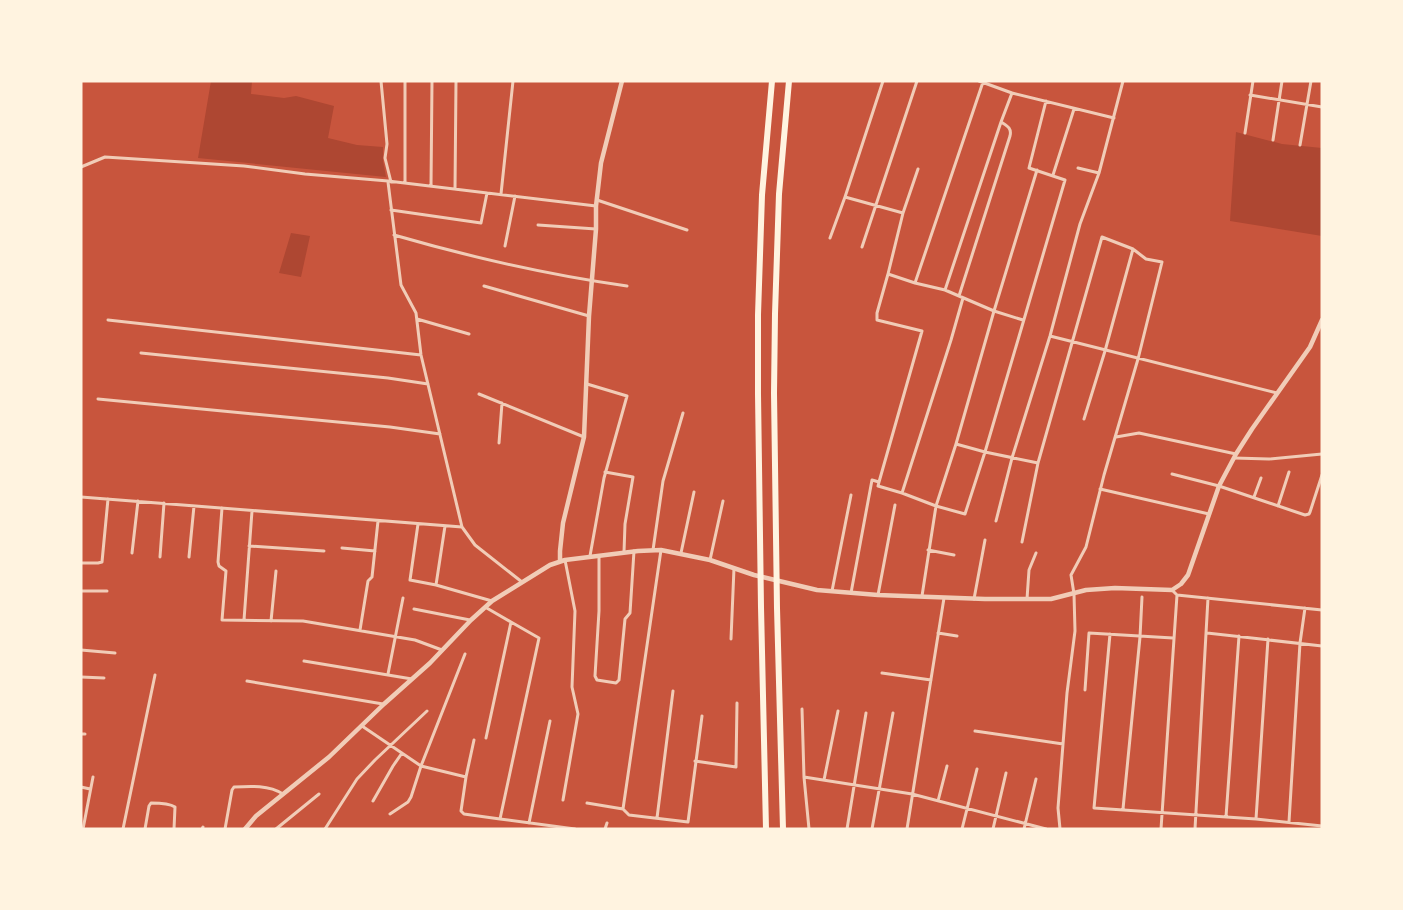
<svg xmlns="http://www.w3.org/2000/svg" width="1403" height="910" font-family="Raleway,sans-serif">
  <rect width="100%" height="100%" fill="#c8553d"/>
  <path fill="#ae4732" d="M 211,81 L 252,81 L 251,94 L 284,98 L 296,96 L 334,106 L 328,138 L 357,145 L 383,147 L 383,161 L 386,177 L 198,158 Z
    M 1236,132 L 1282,144 L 1322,148 L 1322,236 L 1230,221 Z
    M 291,233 L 310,236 L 301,277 L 279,273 Z"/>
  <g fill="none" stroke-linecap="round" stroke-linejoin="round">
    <path stroke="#f1ccb7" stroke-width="3" d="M 381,81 L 387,144 L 385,158 L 391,182
      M 979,81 L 1012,93 L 1114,118
      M 1250,95 L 1322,107
      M 1245,133 L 1253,81
      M 1273,140 L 1282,81
      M 1300,145 L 1311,81
      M 81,167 L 105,157 L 244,166 L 305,174 L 388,181 L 596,206
      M 1078,168 L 1099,173
      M 918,169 L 903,213 L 888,274 L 915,283 L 945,290 L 1001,122 L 1012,93
      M 1053,175 L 1074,109
      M 388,182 L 401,285 L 416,313 L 421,355 L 462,527 L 475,545 L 522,582
      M 405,183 L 405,81
      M 431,186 L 432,81
      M 455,189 L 456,81
      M 501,194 L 513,81
      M 845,197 L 903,213
      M 597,200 L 687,230
      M 391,210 L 481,223 L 487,193
      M 538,225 L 596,229
      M 394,235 C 470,257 549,275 627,286
      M 830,238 L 845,197 L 883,81
      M 505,246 L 515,196
      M 862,247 L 917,81
      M 915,283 L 983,82
      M 484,286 L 589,316
      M 945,290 L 994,311 L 956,444 L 936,506 L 965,514 L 985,452 L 1065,180 L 1029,168 L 1046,101
      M 959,296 L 1010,136 C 1012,128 1007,126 1001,122
      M 417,319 L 469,334
      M 108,320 L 421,355
      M 1023,320 L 994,311 L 1037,170
      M 1050,336 L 1277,393
      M 141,353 L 388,378 L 428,384
      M 587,384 L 627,396 L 604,478 L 590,556
      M 479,394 L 584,437
      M 98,399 L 390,427 L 440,434
      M 1116,437 L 1139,433 L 1236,454
      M 499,443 L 502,403
      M 956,444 L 985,452 L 1038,463 L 1102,237 L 1133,249 L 1105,351 L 1084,419
      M 1234,458 L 1269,459 L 1322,454
      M 605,472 L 633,477 L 625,524 L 624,552
      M 1172,474 L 1219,486 L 1305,515 L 1309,514 L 1310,512 L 1322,475
      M 879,482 L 878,486 L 902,493 L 936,506 L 922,596
      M 1100,489 L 1209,514
      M 902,493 L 951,340 L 963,298
      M 81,497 L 462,527
      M 1254,497 L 1261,478
      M 1278,506 L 1289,472
      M 222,508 L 218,562 L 219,566 L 226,571 L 222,620 L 303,621 L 415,640 L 442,650
      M 996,521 L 1012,458 L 1050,336 L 1080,224 L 1099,173 L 1123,81
      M 418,524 L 410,580 L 436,585 L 492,601
      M 1022,542 L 1038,463
      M 249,546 L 324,551
      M 342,548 L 375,551
      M 653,550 L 663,481 L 683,413
      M 661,550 L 623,809 L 629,815 L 688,822 L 702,716
      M 928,550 L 954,555
      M 132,553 L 138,501
      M 681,553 L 694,492
      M 599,556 L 599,611 L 595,676 L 597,680 L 616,683 L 619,680 L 625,619 L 630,613 L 634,551
      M 160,557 L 164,503
      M 189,557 L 194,506
      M 710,560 L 723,501
      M 81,563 L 98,563 L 102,562 L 108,499
      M 436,585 L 445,526
      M 81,591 L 107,591
      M 832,591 L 851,495
      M 851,593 L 872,480 L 879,482 L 922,331 L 877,320 L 877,313 L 888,274
      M 878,595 L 895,505
      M 1177,595 L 1322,610
      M 974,599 L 985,540
      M 1027,599 L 1029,570 L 1036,553
      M 485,607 L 511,622 L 486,738
      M 414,609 L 470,620
      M 244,620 L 252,511
      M 271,621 L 276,571
      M 511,622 L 539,638 L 500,819 L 575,829
      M 360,630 L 368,581 L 372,577 L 378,521
      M 938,633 L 957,636
      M 1207,633 L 1322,646
      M 1110,634 L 1094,808 L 1256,819 L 1322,826
      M 731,639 L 734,568
      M 81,650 L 115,653
      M 304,661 L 412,679
      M 882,673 L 931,680
      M 388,674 L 403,598
      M 81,677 L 104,678
      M 247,681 L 383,704
      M 1085,690 L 1089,633 L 1173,638
      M 802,709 L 804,777 L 809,829
      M 362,726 L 421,766 L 466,777 L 474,740
      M 975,731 L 1063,744
      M 81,734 L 85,734
      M 695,761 L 736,767 L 737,703
      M 466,777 L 461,811 L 464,814 L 500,819
      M 804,777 L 912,794 L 1046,829
      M 824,780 L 838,711
      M 81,787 L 90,789
      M 563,800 L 578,714 L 572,687 L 575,611 L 565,560
      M 373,801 L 393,766 L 402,753
      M 938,801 L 947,766
      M 587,803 L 623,809
      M 1123,809 L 1140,637 L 1142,597
      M 390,814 L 408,802 L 411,797 L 421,766 L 465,654
      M 1226,817 L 1239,636
      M 657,818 L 673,691
      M 1256,819 L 1268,639
      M 1289,822 L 1300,643 L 1305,608
      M 529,823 L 550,721
      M 83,829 L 93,777
      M 123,829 L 155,675
      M 145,829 L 149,806 L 151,803 C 158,803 169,803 175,807 L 174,829
      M 202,829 L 203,827
      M 225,829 L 232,790 L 234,787 C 251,786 269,785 283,794
      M 276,829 L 319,794
      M 325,829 L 357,779 L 375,760 L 427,711
      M 605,829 L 607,823
      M 847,829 L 866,713
      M 872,829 L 893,713
      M 907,829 L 944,598
      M 962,829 L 977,769
      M 993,829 L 1006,773
      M 1024,829 L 1036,779
      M 1060,829 L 1058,808 L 1067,693 L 1075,631 L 1074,594 L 1071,575 L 1086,547 L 1104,475 L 1138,359 L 1162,262 L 1146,259 L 1133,249
      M 1161,829 L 1177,595 L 1172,590
      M 1195,829 L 1208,598"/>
    <path stroke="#f1ccb7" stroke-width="4.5" d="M 560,561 L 560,551 L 563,523 L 584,437 L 589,316 L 596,229 L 596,206 L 601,163 L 622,81
      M 245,829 L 256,816 L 329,757 L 384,704 L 430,663 L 471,620 L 492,601 L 550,565 L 565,560 L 638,551 L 661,550 L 710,560 L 754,575 L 817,590 L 878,595 L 985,599 L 1051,599 L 1086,590 L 1115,588 L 1172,590 L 1181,584 L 1188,575 L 1219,486 L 1236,454 L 1252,429 L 1310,347 L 1322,320"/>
    <path stroke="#fff3e0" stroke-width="6" d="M 766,829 L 761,607 L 758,394 L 758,315 L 762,195 L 772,81
      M 783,829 L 777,608 L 774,393 L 775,314 L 779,194 L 789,81"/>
  </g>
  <rect width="1403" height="910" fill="none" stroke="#fff3e0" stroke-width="165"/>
</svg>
